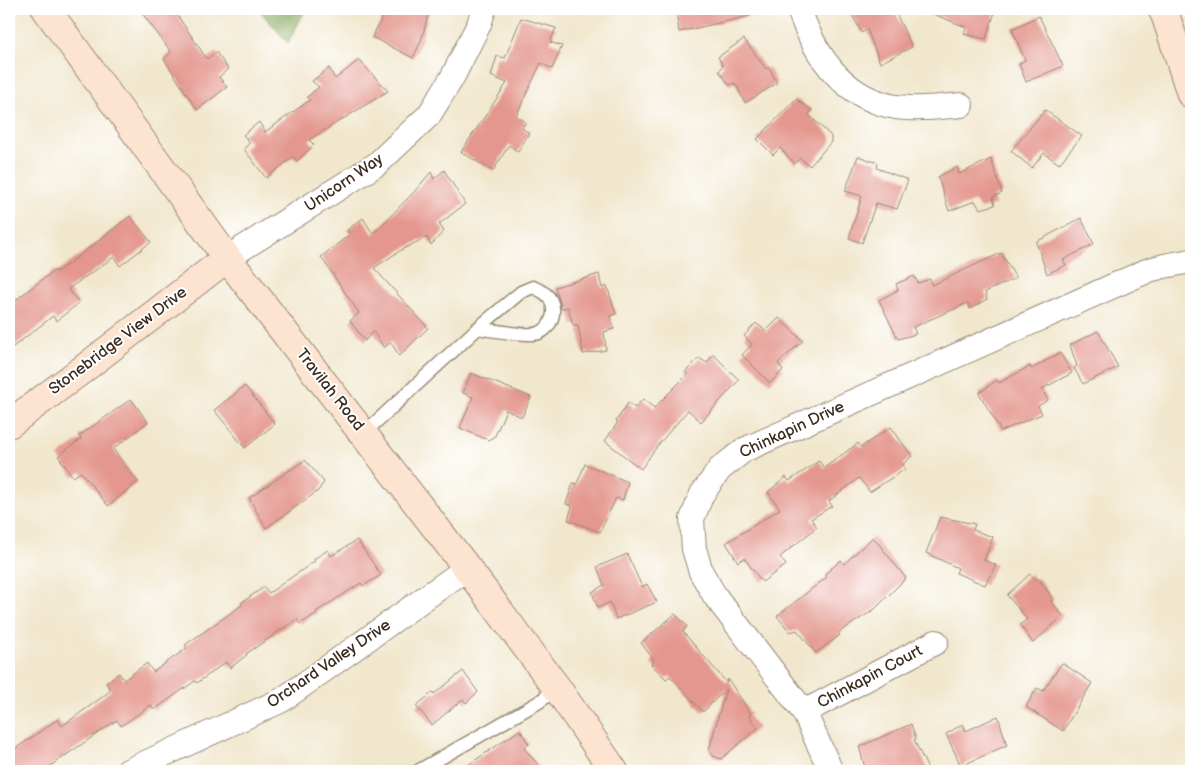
<svg xmlns="http://www.w3.org/2000/svg" width="1200" height="780" font-family="'Balsamiq Sans',sans-serif">
  <rect width="100%" height="100%" fill="#fff"/>
  <filter id="ink" filterUnits="userSpaceOnUse"><feTurbulence type="fractalNoise" baseFrequency=".02" numOctaves="2"/><feDisplacementMap in="SourceGraphic" scale="10" xChannelSelector="R" yChannelSelector="G"/><feConvolveMatrix kernelMatrix="1 2 1 2 8 2 1 2 1" color-interpolation-filters="sRGB"/></filter>
  <filter id="wash" filterUnits="userSpaceOnUse"><feTurbulence type="fractalNoise" baseFrequency=".0096" numOctaves="4" result="noise"/><feDisplacementMap in="SourceGraphic" scale="20" xChannelSelector="R" yChannelSelector="G"/><feGaussianBlur stdDeviation="1.12" result="paint"/><feColorMatrix in="noise" values="0 0 0 0 0 0 0 0 0 0 0 0 0 0 0 0 0 1.4 0 .05"/><feComposite in="paint" operator="in"/></filter>
  <g filter="url(#wash)">
    <rect width="100%" height="100%" fill="#f1e7cd"/>
    <path fill="#86a85c" stroke="#60693d" d="M 258,9 L 306,9 L 288,43 Z"/>
    <g id="blocks">
      <path fill="#e4978e" d="M 139,9 L 173,9 L 207,59 L 216,52 L 228,69 L 219,77 L 227,87 L 197,110 L 164,59 L 171,52 Z
        M 387,9 L 417,9 L 429,12 L 421,41 L 413,58 L 372,37 Z
        M 676,9 L 749,9 L 750,16 L 679,32 Z
        M 863,9 L 894,9 L 912,47 L 880,63 L 867,29 L 862,33 L 852,15 Z
        M 923,9 L 996,9 L 986,39 L 964,34 L 966,27 L 923,10 Z
        M 1039,16 L 1063,66 L 1026,82 L 1019,64 L 1025,60 L 1012,29 Z
        M 521,18 L 556,28 L 550,42 L 562,46 L 552,69 L 541,63 L 516,116 L 526,122 L 522,128 L 529,133 L 518,152 L 509,145 L 493,171 L 461,152 L 507,83 L 491,76 L 497,56 L 505,58 Z
        M 744,39 L 766,69 L 769,67 L 777,83 L 745,103 L 735,83 L 729,85 L 719,71 L 723,66 L 718,57 Z
        M 359,60 L 388,91 L 309,140 L 314,145 L 297,161 L 293,157 L 266,178 L 244,149 L 250,142 L 243,135 L 259,122 L 265,132 L 310,100 L 307,97 L 319,87 L 312,81 L 329,68 L 335,79 Z
        M 796,99 L 812,110 L 809,115 L 831,136 L 831,142 L 810,166 L 800,158 L 795,164 L 780,148 L 773,155 L 757,139 Z
        M 1045,110 L 1082,136 L 1059,164 L 1044,153 L 1032,168 L 1011,151 Z
        M 858,156 L 878,163 L 877,168 L 908,180 L 897,209 L 876,203 L 862,243 L 849,238 L 862,196 L 845,191 Z
        M 991,159 L 1002,193 L 993,197 L 995,205 L 980,209 L 975,201 L 949,211 L 938,177 L 957,167 L 959,174 Z
        M 444,170 L 465,204 L 439,224 L 444,231 L 431,245 L 427,237 L 401,250 L 374,268 L 428,328 L 399,356 L 391,342 L 384,348 L 373,331 L 365,341 L 350,321 L 359,313 L 321,257 L 350,234 L 347,230 L 363,218 L 373,234 L 414,192 L 431,172 L 434,179 Z
        M 130,216 L 151,242 L 120,266 L 114,257 L 68,289 L 79,303 L 56,321 L 53,316 L 9,350 L 9,305 L 55,270 L 56,272 L 71,262 Z
        M 1081,218 L 1094,244 L 1063,260 L 1066,265 L 1047,274 L 1036,242 Z
        M 1001,253 L 1016,278 L 985,292 L 987,299 L 970,309 L 968,303 L 913,327 L 916,334 L 898,339 L 879,300 L 898,290 L 896,284 L 914,276 L 918,283 L 930,279 L 932,285 Z
        M 599,274 L 602,288 L 607,286 L 616,314 L 610,316 L 614,329 L 604,332 L 606,350 L 583,354 L 578,325 L 573,325 L 568,307 L 561,309 L 560,302 L 555,287 Z
        M 779,318 L 803,341 L 778,363 L 783,370 L 770,383 L 742,355 L 752,344 L 744,336 L 756,323 L 766,331 Z
        M 1098,331 L 1118,367 L 1083,384 L 1074,368 L 1077,366 L 1070,345 Z
        M 1060,353 L 1072,373 L 1042,389 L 1048,400 L 1038,406 L 1042,414 L 1001,431 L 979,393 L 997,380 L 999,383 L 1030,366 L 1031,369 Z
        M 713,354 L 739,380 L 701,422 L 688,410 L 658,445 L 641,469 L 605,441 L 618,422 L 616,421 L 628,403 L 635,408 L 643,399 L 654,408 L 688,374 L 685,372 L 699,358 L 707,363 Z
        M 471,373 L 531,397 L 522,417 L 506,410 L 495,436 L 488,440 L 460,428 L 473,397 L 463,393 Z
        M 245,386 L 275,424 L 245,448 L 214,410 Z
        M 131,399 L 148,422 L 113,449 L 138,482 L 108,506 L 81,472 L 73,477 L 58,456 L 81,439 L 79,436 Z
        M 891,427 L 912,456 L 903,464 L 905,469 L 870,492 L 859,478 L 829,501 L 832,506 L 811,519 L 817,527 L 780,557 L 786,565 L 762,582 L 744,558 L 738,562 L 726,543 L 780,509 L 768,492 L 786,477 L 789,481 L 819,461 L 824,468 L 858,443 L 861,447 Z
        M 305,460 L 324,482 L 318,491 L 266,528 L 249,498 Z
        M 585,464 L 628,482 L 623,500 L 616,498 L 600,532 L 568,520 L 572,506 L 566,504 L 573,483 L 577,484 Z
        M 940,517 L 975,524 L 973,530 L 993,537 L 984,560 L 996,565 L 985,585 L 956,573 L 958,568 L 926,553 Z
        M 873,537 L 906,578 L 875,609 L 838,633 L 840,635 L 816,653 L 797,630 L 790,632 L 777,616 L 827,577 L 825,574 L 841,560 L 844,564 Z
        M 357,540 L 381,575 L 363,586 L 361,583 L 316,612 L 317,613 L 300,624 L 297,619 L 246,654 L 247,655 L 230,668 L 226,662 L 197,683 L 195,681 L 154,710 L 151,705 L 121,726 L 117,720 L 43,771 L 9,771 L 9,753 L 58,719 L 62,726 L 101,698 L 111,690 L 106,683 L 119,673 L 124,680 L 147,663 L 153,672 L 187,648 L 185,645 L 242,605 L 241,603 L 264,587 L 269,593 L 315,561 L 314,559 L 328,550 L 331,556 Z
        M 627,554 L 642,587 L 647,584 L 657,602 L 616,619 L 610,602 L 598,608 L 592,592 L 604,585 L 597,567 Z
        M 1030,574 L 1035,580 L 1038,578 L 1054,600 L 1051,601 L 1063,616 L 1033,643 L 1020,625 L 1027,619 L 1007,595 Z
        M 675,614 L 687,626 L 683,632 L 727,683 L 728,679 L 751,714 L 749,716 L 758,728 L 721,759 L 713,756 L 709,750 L 726,689 L 703,712 L 670,676 L 666,679 L 651,664 L 654,660 L 641,643 Z
        M 1062,663 L 1092,683 L 1063,731 L 1026,707 L 1037,688 L 1043,691 Z
        M 463,671 L 478,692 L 466,703 L 463,699 L 432,725 L 416,706 L 433,692 L 434,694 Z
        M 998,716 L 1007,745 L 961,766 L 946,734 L 963,724 L 966,731 Z
        M 911,724 L 916,739 L 914,740 L 929,771 L 866,771 L 859,747 Z
        M 520,730 L 529,744 L 524,748 L 543,771 L 459,771 Z"/>
    </g>
  </g>
  <g filter="url(#ink)">
    <use href="#blocks" fill-opacity="0" stroke="#968876" stroke-width="1"/>
    <g fill="none" stroke-linecap="round" stroke-linejoin="round">
      <g stroke="#968876" stroke-width="15">
        <path id="lane" d="M 363,434 L 478,328 L 521,292 L 533,287 C 544,292 551,295 553,308 C 554,318 549,329 539,333 C 529,337 490,330 478,328
          M 418,771 L 539,702 L 557,688"/>
      </g>
      <g stroke="#968876" stroke-width="26">
        <path id="street" d="M 799,9 C 815,56 844,98 896,107 C 918,110 939,107 961,105
          M 227,258 L 377,164 L 429,115 L 452,78 L 479,24 L 484,9
          M 804,712 L 936,642
          M 128,771 L 282,700 L 467,568
          M 831,771 L 804,712 L 715,596 L 701,572 L 694,549 L 692,519 L 702,494 L 720,469 L 744,450 L 1149,270 L 1164,266 L 1191,261"/>
      </g>
      <g stroke="#968876" stroke-width="30">
        <path id="secondary" d="M 46,9 L 227,258 L 467,568 L 557,688 L 614,771
          M 1162,9 L 1166,17 L 1191,94
          M 9,424 L 82,370 L 227,258"/>
      </g>
      <use href="#lane" stroke="#fff" stroke-width="12"/>
      <use href="#street" stroke="#fff" stroke-width="24"/>
      <use href="#secondary" stroke="#fde4d0" stroke-width="28"/>
    </g>
  </g>
  <g text-anchor="middle" dominant-baseline="central" stroke-width="4" stroke-linejoin="round" paint-order="stroke">
    <g font-size="16" fill="#3b2a1e" stroke="#fff">
      <text transform="translate(344 183) rotate(-34)">Unicorn Way</text>
      <text transform="translate(118 341) rotate(-37)">Stonebridge View Drive</text>
      <text transform="translate(330 390) rotate(52)">Travilah Road</text>
      <text transform="translate(792 430) rotate(-25)">Chinkapin Drive</text>
      <text transform="translate(329 664) rotate(-34)">Orchard Valley Drive</text>
      <text transform="translate(870 677) rotate(-28)">Chinkapin Court</text>
    </g>
  </g>
  <rect width="1200" height="780" fill="none" stroke="#fff" stroke-width="30"/>
</svg>
